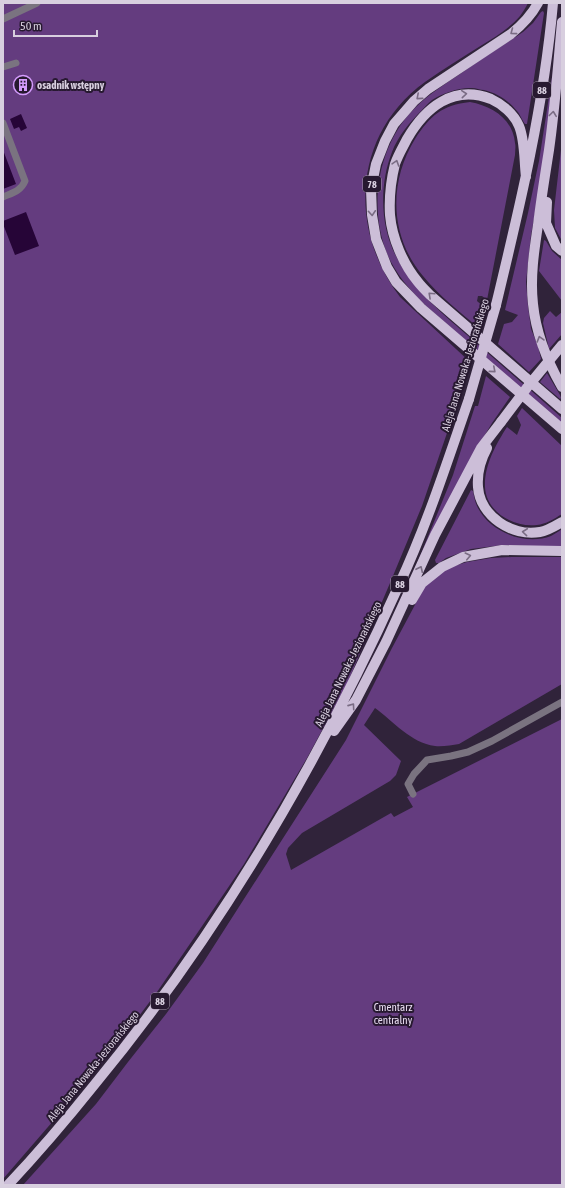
<svg xmlns="http://www.w3.org/2000/svg" width="565" height="1188" font-family="'Asap Condensed',sans-serif">
  <rect width="100%" height="100%" fill="#30233a"/>
  <path fill="#643c7f" d="M 3,3 L 528,3 C 526,7 523,12 520,16 C 510,28 495,37 482,45 C 463,57 443,69 425,82 C 353,134 348,229 400,297 L 470,362 L 447,433 L 422,506 L 390,583 L 347,684 L 307,758 L 244,864 L 196,935 L 157,992 L 118,1044 L 60,1113 L 3,1179 Z
    M 543,11 L 544,13 L 527,124 L 525,124 C 522,120 520,114 517,111 C 509,101 497,93 484,90 C 480,90 476,88 472,88 C 461,87 442,93 432,100 C 428,103 425,107 422,110 C 410,122 398,136 392,152 C 379,185 380,227 397,258 C 414,291 445,316 473,340 C 502,366 532,391 562,418 L 562,425 L 425,305 C 409,289 394,272 386,251 C 368,203 379,142 416,107 C 429,94 445,84 460,74 C 481,59 502,46 523,32 L 533,23 L 541,12 Z
    M 553,71 L 544,164 L 531,235 L 526,282 L 528,306 L 531,329 L 538,346 L 541,359 L 529,372 L 498,344 L 504,324 L 512,322 L 518,315 L 505,310 L 528,213 L 539,161 Z
    M 470,102 C 492,106 513,119 515,143 C 516,147 515,151 515,155 L 487,300 L 482,296 L 478,296 L 477,301 L 485,308 L 479,328 C 460,312 439,296 423,276 C 390,237 388,183 415,139 C 430,116 442,105 470,102 Z
    M 562,141 L 562,241 L 555,228 L 554,210 Z
    M 544,240 L 546,241 L 552,251 L 562,260 L 562,301 L 539,271 Z
    M 550,311 L 556,317 L 562,312 L 562,334 L 549,349 L 543,323 L 544,318 Z
    M 547,373 L 560,395 L 561,398 L 560,399 L 540,382 Z
    M 486,376 L 510,397 L 492,423 L 470,460 L 410,581 L 453,475 L 475,406 L 478,406 Z
    M 522,408 L 562,446 L 562,514 C 554,519 546,524 537,525 C 514,528 486,512 485,487 C 484,466 496,444 507,427 L 517,435 L 521,425 L 517,416 Z
    M 471,490 L 473,491 C 474,496 475,502 477,506 C 489,532 525,546 551,536 C 555,534 559,531 562,529 L 562,547 L 503,545 L 471,549 L 446,558 L 439,563 L 436,563 L 435,560 Z
    M 512,557 L 562,557 L 562,684 L 459,744 C 452,745 442,747 435,746 C 411,743 393,721 375,708 L 364,725 L 401,761 L 396,775 L 390,781 L 302,833 L 288,848 L 286,854 L 291,870 L 391,813 L 394,817 L 413,807 L 407,797 L 562,719 L 562,1185 L 23,1185 L 96,1104 L 128,1062 L 166,1014 L 203,963 L 346,740 L 392,648 L 425,586 L 447,568 L 467,562 L 491,558 Z"/>
  <path fill="#260537" d="M 21,114 L 27,128 L 21,131 L 19,127 L 14,129 L 10,119 Z
    M 3,150 L 16,184 L 3,189 Z
    M 26,212 L 39,246 L 15,255 L 3,224 L 3,221 Z"/>
  <g fill="none" stroke-linecap="round" stroke-linejoin="round">
    <path stroke="#7a7380" stroke-width="7" d="M 3,19 L 37,3
      M 3,67 L 16,63
      M 3,123 L 25,181 C 21,191 12,193 3,197
      M 413,794 L 408,784 L 414,774 L 427,760 L 451,756 L 468,752 L 492,741 L 562,702"/>
    <path stroke="#ccbed8" stroke-width="10" d="M 538,3 C 531,16 522,25 511,34 L 428,89 L 414,101 L 394,124 L 385,141 L 376,164 L 371,189 L 372,215 L 376,239 L 387,267 L 396,282 L 421,308 L 562,429
      M 562,22 C 558,65 555,108 549,150 C 545,175 541,200 538,225 C 534,251 530,278 533,304 C 536,334 547,361 562,387
      M 526,177 C 524,161 525,140 519,126 C 514,114 502,104 491,99 C 453,84 425,108 407,139 C 403,147 398,155 395,164 C 391,180 389,198 390,215 C 392,238 403,264 418,282 C 421,286 426,291 430,295 L 562,409
      M 547,202 L 546,223 L 556,246 L 562,251
      M 496,305 C 520,206 544,105 553,3
      M 487,448 C 481,459 477,474 478,487 C 480,516 512,537 540,532 C 547,531 555,526 562,522
      M 412,600 L 422,583 L 442,567 L 463,557 L 502,550 L 562,551
      M 334,731 L 356,700 L 386,642 L 435,535 L 481,448 L 501,422
      M 8,1185 C 38,1153 67,1119 95,1084 C 221,931 318,765 399,585 C 427,525 447,462 469,399"/>
    <path stroke="#ccbed8" stroke-width="10" d="M 469,399 L 496,305
      M 501,422 L 529,385 L 562,345"/>
  </g>
  <defs><path id="oneway-chevron" d="M-2-3.5L2.5 0L-2 3.5" fill="none" stroke-width="1.6" stroke-linecap="round" stroke-linejoin="round"/></defs>
  <g stroke="#7a6c84">
    <use href="#oneway-chevron" transform="translate(513 32) rotate(143)"/>
    <use href="#oneway-chevron" transform="translate(464 94) rotate(-5)"/>
    <use href="#oneway-chevron" transform="translate(419 97) rotate(139)"/>
    <use href="#oneway-chevron" transform="translate(553 114) rotate(-83)"/>
    <use href="#oneway-chevron" transform="translate(396 163) rotate(-72)"/>
    <use href="#oneway-chevron" transform="translate(372 213) rotate(86)"/>
    <use href="#oneway-chevron" transform="translate(431 295) rotate(-137)"/>
    <use href="#oneway-chevron" transform="translate(540 339) rotate(-106)"/>
    <use href="#oneway-chevron" transform="translate(493 370) rotate(41)"/>
    <use href="#oneway-chevron" transform="translate(525 532) rotate(-174)"/>
    <use href="#oneway-chevron" transform="translate(468 556) rotate(-13)"/>
    <use href="#oneway-chevron" transform="translate(420 569) rotate(-65)"/>
    <use href="#oneway-chevron" transform="translate(352 706) rotate(-55)"/>
  </g>
  <defs>
    <g id="building-ring" transform="scale(1)"><circle r="9.5" fill="#271930" stroke="#d49cfc" stroke-width="1.5"/><path d="M-4-6H4V6H1V3H-1V6H-4ZM-2.5-4.3h1.7v1.8h-1.7ZM.8-4.3h1.7v1.8H.8ZM-2.5-1h1.7V.8h-1.7ZM.8-1h1.7V.8H.8Z" fill="#d49cfc"/></g>
  </defs>
  <g fill-rule="evenodd">
    <use href="#building-ring" x="23" y="85"/>
  </g>
  <g text-anchor="middle" dominant-baseline="central" stroke-width="4" stroke-linejoin="round" paint-order="stroke">
    <g fill="#271930" stroke="#a398aa" stroke-width="1">
      <rect x="533" y="82" width="18" height="16" rx="3"/>
      <rect x="363" y="176" width="18" height="16" rx="3"/>
      <rect x="391" y="576" width="18" height="16" rx="3"/>
      <rect x="151" y="993" width="18" height="16" rx="3"/>
    </g>
    <g font-size="10" font-weight="bold" fill="#d8cfdf">
      <text x="542" y="90">88</text>
      <text x="372" y="184">78</text>
      <text x="400" y="584">88</text>
      <text x="160" y="1001">88</text>
    </g>
    <g font-size="11" font-weight="bold" fill="#d8cfdf" stroke="#271930" text-anchor="start">
      <text x="37" y="85">osadnik wstępny</text>
    </g>
    <g font-size="11" fill="#d8cfdf" stroke="#271930">
      <text transform="translate(465 365) rotate(-73)">Aleja Jana Nowaka-Jeziorańskiego</text>
      <text transform="translate(348 664) rotate(-64)">Aleja Jana Nowaka-Jeziorańskiego</text>
      <text transform="translate(93 1066) rotate(-51)">Aleja Jana Nowaka-Jeziorańskiego</text>
    </g>
    <g font-size="11" fill="#eadff3" stroke="#271930">
      <text x="393" y="1007">Cmentarz<tspan x="393" dy="13">centralny</tspan></text>
    </g>
  </g>
  <rect width="565" height="1188" fill="none" stroke="#d8cfdf" stroke-width="8"/>
  <path d="M14 30v6h83v-6" fill="none" stroke="#d8cfdf" stroke-width="2"/>
  <text x="20" y="30" font-size="12" fill="#d8cfdf" stroke="#271930" stroke-width="3" paint-order="stroke">50 m</text>
</svg>
